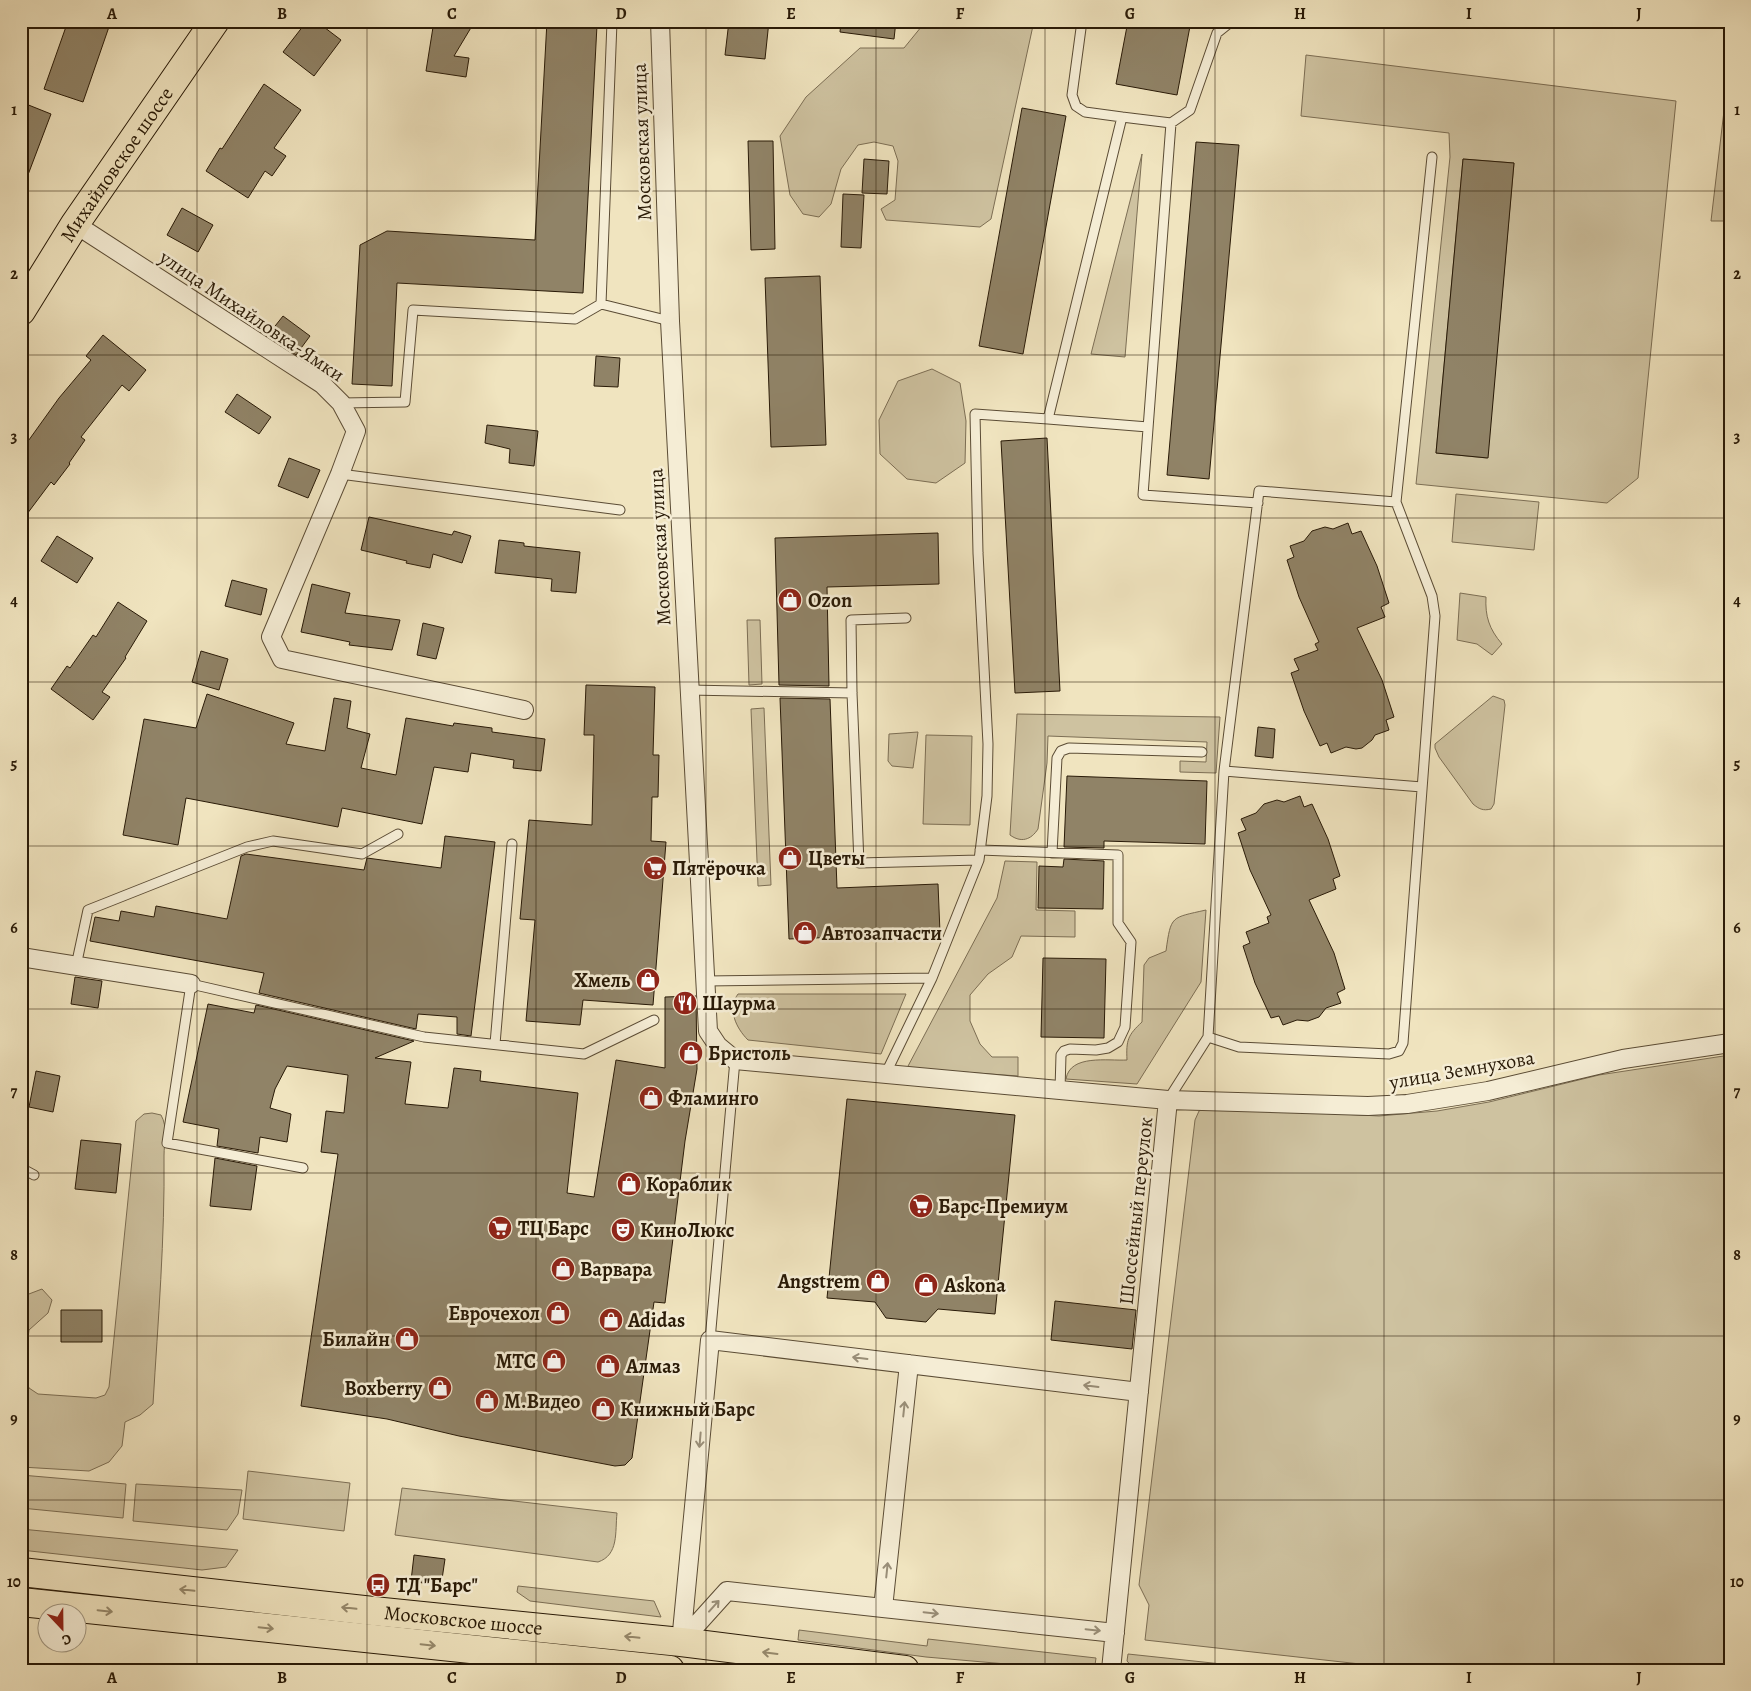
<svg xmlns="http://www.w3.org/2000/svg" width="1751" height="1691" font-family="Alegreya,serif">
  <rect width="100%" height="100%" fill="#f0e4bf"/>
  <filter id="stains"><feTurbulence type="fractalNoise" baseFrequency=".004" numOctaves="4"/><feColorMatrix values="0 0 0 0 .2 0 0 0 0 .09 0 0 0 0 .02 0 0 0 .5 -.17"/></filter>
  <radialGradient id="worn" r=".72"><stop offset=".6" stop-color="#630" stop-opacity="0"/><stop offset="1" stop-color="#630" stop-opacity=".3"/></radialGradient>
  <path fill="#cec2a0" stroke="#7c6e54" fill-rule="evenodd" d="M 926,21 L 1034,21 L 991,219 L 980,227 L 886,220 L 881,209 L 895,200 L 898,161 L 893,146 L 874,142 L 858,145 L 841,169 L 831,204 L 819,217 L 803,214 L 790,195 L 780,136 L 806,97 L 860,48 L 904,48 Z
    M 1306,55 L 1676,101 L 1638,478 L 1607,503 L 1416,484 L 1450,157 L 1449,133 L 1301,116 ZM 1463,159 L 1514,163 L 1487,458 L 1436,453 Z
    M 1730,60 L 1730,221 L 1711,221 Z
    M 1142,154 L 1125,357 L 1091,354 Z
    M 932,369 L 960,383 L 966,421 L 965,463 L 936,483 L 907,479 L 880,454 L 879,420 L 898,381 Z
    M 1456,494 L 1539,502 L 1534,550 L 1452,542 Z
    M 1460,593 L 1486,597 C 1485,616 1489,629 1502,644 L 1492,655 L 1477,644 L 1457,640 Z
    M 747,620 L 760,620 L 762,684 L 749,685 Z
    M 1493,696 L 1504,700 L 1505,705 L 1494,804 L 1491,809 C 1483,811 1479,809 1473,804 L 1439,757 L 1435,748 L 1435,744 Z
    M 764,708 L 771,885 L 758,886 L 751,709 Z
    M 1017,714 L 1220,717 L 1216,773 L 1180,772 L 1180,761 L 1206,762 L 1207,742 L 1048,736 L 1047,763 L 1038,829 C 1031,840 1021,843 1010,835 Z
    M 918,732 L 913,768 L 892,766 L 888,761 L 889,734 Z
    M 926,735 L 972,736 L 970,825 L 923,824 Z
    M 1005,861 L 1037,862 L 1036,910 L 1075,911 L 1075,937 L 1021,936 L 1012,957 L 988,974 L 970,995 L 970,1021 L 980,1044 L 992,1057 L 1018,1057 L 1018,1076 L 907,1068 L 997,898 Z
    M 1206,910 L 1201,982 L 1137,1084 L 1066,1079 C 1070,1054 1108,1061 1127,1060 C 1126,1040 1128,1035 1142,1022 L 1144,965 L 1149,958 L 1166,951 C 1171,915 1171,918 1206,910 Z
    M 738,994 L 906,994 L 881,1054 L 748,1040 C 736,1028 727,1009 738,994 Z
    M 1730,1055 L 1730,1670 L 1414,1670 L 1145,1640 L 1149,1605 L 1139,1585 L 1195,1120 L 1199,1111 L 1207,1107 L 1379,1116 L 1437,1111 L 1489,1102 L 1599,1075 Z
    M 152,1113 L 161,1115 C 168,1127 164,1142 164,1156 C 165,1238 158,1321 153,1404 L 140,1415 L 125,1422 L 122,1446 L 109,1462 L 89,1471 L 21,1467 L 21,1297 L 42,1289 L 52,1300 L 48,1313 L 29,1330 L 24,1375 L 29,1388 L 38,1394 L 96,1398 L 105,1395 L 109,1387 L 136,1121 L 144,1114 Z
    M 248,1471 L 350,1483 L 344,1531 L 243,1519 Z
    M 21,1475 L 126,1484 L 123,1518 L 21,1508 Z
    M 136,1484 L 242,1490 L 238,1514 L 227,1530 L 133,1521 Z
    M 402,1488 L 617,1513 C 615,1532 619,1555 598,1562 L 395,1535 Z
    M 21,1529 L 238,1550 L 226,1567 L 202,1570 L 21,1550 Z
    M 518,1586 L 654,1601 L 661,1617 L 530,1601 L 517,1592 Z
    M 799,1630 L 927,1646 L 928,1639 L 1096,1658 L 1095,1665 L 1090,1669 L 1075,1670 L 926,1657 L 798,1640 Z
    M 1128,1654 L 1278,1670 L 1135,1670 L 1127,1661 Z"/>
  <path fill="#908367" stroke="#291a07" d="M 68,21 L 111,21 L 83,102 L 44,89 Z
    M 307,21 L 316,21 L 341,40 L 314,76 L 283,52 Z
    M 434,21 L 475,21 L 454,56 L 469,58 L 466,77 L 426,71 Z
    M 547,21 L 597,21 L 597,25 L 583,293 L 397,283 L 392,386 L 352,384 L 360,245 L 387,231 L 535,240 Z
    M 729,21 L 769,21 L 765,59 L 725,55 Z
    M 841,21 L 896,21 L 894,39 L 840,32 Z
    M 1128,21 L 1191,21 L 1177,95 L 1116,84 Z
    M 264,84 L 301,110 L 274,148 L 286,156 L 272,176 L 265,171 L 248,198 L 206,171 L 220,148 L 222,149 Z
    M 21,102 L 51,114 L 23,188 L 21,188 Z
    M 1022,108 L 1066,116 L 1023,354 L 979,346 Z
    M 748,141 L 773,141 L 775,249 L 751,250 Z
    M 1196,142 L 1239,145 L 1209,479 L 1167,475 Z
    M 864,159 L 889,161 L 887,194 L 862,193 Z
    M 1463,159 L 1514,163 L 1488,458 L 1436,453 Z
    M 843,194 L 864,195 L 861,248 L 841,247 Z
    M 182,208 L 213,225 L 198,252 L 167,235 Z
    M 820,276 L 826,445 L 771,447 L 765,278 Z
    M 283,316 L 310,336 L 296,355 L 268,335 Z
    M 103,335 L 146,370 L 129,391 L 122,385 L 81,437 L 85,440 L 69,463 L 70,464 L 54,485 L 51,482 L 21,522 L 21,451 L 59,398 L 91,360 L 86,356 Z
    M 596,356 L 620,358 L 618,387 L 594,386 Z
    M 237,394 L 271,417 L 259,434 L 225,412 Z
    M 487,425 L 538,431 L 534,466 L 509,463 L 510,449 L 485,443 Z
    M 1047,438 L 1060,691 L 1015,693 L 1001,441 Z
    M 289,458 L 320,470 L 308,498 L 278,486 Z
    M 369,517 L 452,535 L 454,531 L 471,536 L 462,563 L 433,554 L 430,568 L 406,563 L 407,561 L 361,550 Z
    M 1348,523 L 1352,534 L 1361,531 L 1377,566 L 1389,603 L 1381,607 L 1385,617 L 1357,628 L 1382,680 L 1394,717 L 1386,720 L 1389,730 L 1375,735 L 1372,740 L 1362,748 L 1356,749 L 1346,747 L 1331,753 L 1327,743 L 1320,746 L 1304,711 L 1291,673 L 1299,670 L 1294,659 L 1318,650 L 1315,644 L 1319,642 L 1299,597 L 1287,560 L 1294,557 L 1290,546 L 1304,541 L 1312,531 L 1325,527 L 1333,529 Z
    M 938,533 L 939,584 L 827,587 L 829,686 L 779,685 L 775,538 Z
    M 57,536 L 93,558 L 77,583 L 41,561 Z
    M 499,540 L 524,543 L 524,546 L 580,552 L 576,593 L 551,591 L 552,579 L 495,573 Z
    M 232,580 L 267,589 L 261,615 L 225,606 Z
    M 312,584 L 350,593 L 345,613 L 400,620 L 392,650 L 349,645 L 350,642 L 301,632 Z
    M 118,602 L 147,621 L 125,657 L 126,658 L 102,692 L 110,697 L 93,720 L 51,689 L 67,666 L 70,668 L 93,635 L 96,637 Z
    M 423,623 L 444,628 L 436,659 L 417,655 Z
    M 201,651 L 228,659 L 219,690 L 192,682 Z
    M 586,685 L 655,687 L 653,755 L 659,755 L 658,797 L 652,797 L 651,841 L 666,842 L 653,1005 L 583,1000 L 580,1025 L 526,1021 L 535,920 L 520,919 L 529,820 L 592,825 L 594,735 L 584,735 Z
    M 207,694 L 294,723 L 286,744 L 325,751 L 334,698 L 351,701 L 347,728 L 370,734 L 361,768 L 396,775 L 406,718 L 453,726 L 454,723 L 492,728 L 492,732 L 545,739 L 541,771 L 513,768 L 514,760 L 471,753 L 468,772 L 434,767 L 422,824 L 342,808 L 338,827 L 186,798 L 178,845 L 123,835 L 144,719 L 196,728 Z
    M 780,698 L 830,699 L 837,888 L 938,884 L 940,933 L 789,939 Z
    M 1258,727 L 1275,729 L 1273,758 L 1255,756 Z
    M 1067,776 L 1207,781 L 1205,844 L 1104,841 L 1104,848 L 1064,847 Z
    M 1300,796 L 1304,807 L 1312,804 L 1328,839 L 1340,876 L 1333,879 L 1336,889 L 1309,900 L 1334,953 L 1345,989 L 1337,993 L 1341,1003 L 1326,1008 L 1319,1017 L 1308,1021 L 1297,1020 L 1283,1025 L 1279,1016 L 1271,1018 L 1255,983 L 1243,946 L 1250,943 L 1246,932 L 1269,923 L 1267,917 L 1271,915 L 1250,870 L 1238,833 L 1246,830 L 1241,819 L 1256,813 L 1264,804 L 1277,800 L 1284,802 Z
    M 445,836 L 495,842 L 471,1036 L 457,1034 L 457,1017 L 418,1014 L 416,1029 L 259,993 L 264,973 L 90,941 L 95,917 L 119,921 L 121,911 L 154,917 L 156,906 L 227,919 L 241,856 L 246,854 L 364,870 L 367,858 L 441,868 Z
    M 1064,859 L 1104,861 L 1103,909 L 1038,908 L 1039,866 L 1063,867 Z
    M 1043,958 L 1106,959 L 1104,1038 L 1041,1037 Z
    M 75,977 L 102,981 L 98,1008 L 71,1004 Z
    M 696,996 L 697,1069 L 685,1141 L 665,1303 L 654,1302 L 632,1458 L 625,1465 L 615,1466 L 459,1436 L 387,1419 L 301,1406 L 338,1154 L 321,1152 L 326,1111 L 344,1113 L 348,1075 L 287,1066 L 275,1089 L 270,1108 L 291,1114 L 287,1142 L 260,1137 L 258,1153 L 217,1146 L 219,1129 L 183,1122 L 208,1004 L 254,1013 L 256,1005 L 414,1041 L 375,1058 L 411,1062 L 405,1104 L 448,1108 L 454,1068 L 481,1071 L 480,1081 L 578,1093 L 567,1193 L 594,1197 L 616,1060 L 665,1068 L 665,997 Z
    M 36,1071 L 60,1076 L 53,1112 L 29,1107 Z
    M 847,1099 L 1015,1115 L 995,1314 L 938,1309 L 926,1322 L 886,1318 L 875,1302 L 827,1298 Z
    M 81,1140 L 121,1144 L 116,1193 L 75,1189 Z
    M 215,1158 L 257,1166 L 251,1210 L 210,1206 Z
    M 1055,1301 L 1136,1310 L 1132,1349 L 1051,1340 Z
    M 61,1310 L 102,1310 L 102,1342 L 61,1342 Z
    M 414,1555 L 445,1559 L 441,1586 L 411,1581 Z"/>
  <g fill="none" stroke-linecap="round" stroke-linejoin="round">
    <g stroke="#5b4c35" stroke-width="11">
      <path id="service" d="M 1082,21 L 1072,95 L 1076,106 L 1085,112 L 1122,117
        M 612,22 L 601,304 L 670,321
        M 1171,123 L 1143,495 L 1258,503
        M 341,403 L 405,402 L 413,310 L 575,319 L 601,304
        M 1048,419 L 1148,427
        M 340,474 L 620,510
        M 906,618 L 851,620 L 852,693 L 859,863 L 979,860
        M 689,690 L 852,693
        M 1224,771 L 1422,787
        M 980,850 L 1118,855 L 1118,923 L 1131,942 L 1125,1027 L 1118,1042 L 1108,1048 L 1096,1050 L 1070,1049 L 1064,1051 L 1061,1055 L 1060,1090
        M 1052,853 L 1057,758 L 1061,751 L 1069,748 L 1202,752
        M 76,966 L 88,910 L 247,847 L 273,841 L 362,854 L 398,834
        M 706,981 L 932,978
        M 1208,1037 L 1239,1047 L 1389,1054 L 1399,1051 L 1403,1043 L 1435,616 L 1432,596 L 1396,502
        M 495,1044 L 512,844
        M 886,1073 L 932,978 L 979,860 L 987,796 L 988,744 L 978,553 L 975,414 L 1048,419 L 1122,117 L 1171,123 L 1190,110 L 1217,33 L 1232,21
        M 1168,1100 L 1208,1037 L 1224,771 L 1259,491 L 1396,502 L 1432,157
        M 21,1168 L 34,1175
        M 303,1168 L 167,1143 L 191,984 L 424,1037 L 584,1054 L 654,1020
        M 710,1340 L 735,1060"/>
    </g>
    <g stroke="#5b4c35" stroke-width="20">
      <path id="minor" d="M 660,21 L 670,321 L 708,1031 L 718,1046 L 735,1060 L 1168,1100 L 1111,1670
        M 75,224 L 322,384 L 341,403 L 356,431 L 340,474 L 271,637 L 282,659 L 524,710
        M 21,957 L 191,984
        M 1168,1100 L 1368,1106 L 1407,1104 L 1488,1091 L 1623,1059 L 1730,1043
        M 883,1608 L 1115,1633
        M 681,1642 L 710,1340 L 1139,1392
        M 681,1642 L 727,1591 L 883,1608 L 909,1364"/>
    </g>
    <g stroke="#291a07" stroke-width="30">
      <g id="primary">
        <path id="s1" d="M 21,311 L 75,224 L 215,21"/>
        <path id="s2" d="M 21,1572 L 373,1611 L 681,1642 L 905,1670"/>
        <path d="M 21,1602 L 670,1670"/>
      </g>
    </g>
    <use href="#service" stroke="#f5edd5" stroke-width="9"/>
    <use href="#minor" stroke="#f5edd5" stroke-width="18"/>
    <use href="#primary" stroke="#f0e4bf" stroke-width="28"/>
  </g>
  <defs><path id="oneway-shaft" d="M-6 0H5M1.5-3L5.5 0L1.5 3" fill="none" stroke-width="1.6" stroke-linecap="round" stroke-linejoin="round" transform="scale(1.25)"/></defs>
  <g stroke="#998e78">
    <use href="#oneway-shaft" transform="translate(860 1358) rotate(-173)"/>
    <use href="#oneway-shaft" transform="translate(1091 1386) rotate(-173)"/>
    <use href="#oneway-shaft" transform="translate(904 1409) rotate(-84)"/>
    <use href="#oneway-shaft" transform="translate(700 1440) rotate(95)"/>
    <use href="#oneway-shaft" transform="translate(887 1570) rotate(-84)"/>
    <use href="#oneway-shaft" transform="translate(714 1606) rotate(-48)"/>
    <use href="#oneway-shaft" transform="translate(931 1613) rotate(6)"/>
    <use href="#oneway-shaft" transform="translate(1093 1630) rotate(6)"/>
  </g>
  <g stroke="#96896c">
    <use href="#oneway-shaft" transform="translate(187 1590) rotate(-174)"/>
    <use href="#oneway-shaft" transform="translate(349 1608) rotate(-174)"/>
    <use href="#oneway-shaft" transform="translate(105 1611) rotate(6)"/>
    <use href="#oneway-shaft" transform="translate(266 1628) rotate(6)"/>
    <use href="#oneway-shaft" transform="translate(632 1637) rotate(-174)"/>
    <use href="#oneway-shaft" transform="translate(428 1645) rotate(6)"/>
    <use href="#oneway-shaft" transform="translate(770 1653) rotate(-173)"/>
  </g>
  <path fill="none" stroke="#291a07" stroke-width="1" stroke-opacity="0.55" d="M 197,21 L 197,1670M 367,21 L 367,1670M 536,21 L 536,1670M 706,21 L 706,1670M 876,21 L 876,1670M 1045,21 L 1045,1670M 1215,21 L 1215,1670M 1384,21 L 1384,1670M 1554,21 L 1554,1670M 21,191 L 1730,191M 21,355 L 1730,355M 21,518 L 1730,518M 21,682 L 1730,682M 21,846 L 1730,846M 21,1009 L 1730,1009M 21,1173 L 1730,1173M 21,1336 L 1730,1336M 21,1500 L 1730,1500"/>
  <defs>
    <g id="shop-disc" transform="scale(1.25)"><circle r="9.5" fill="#8f2418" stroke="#f5edd5"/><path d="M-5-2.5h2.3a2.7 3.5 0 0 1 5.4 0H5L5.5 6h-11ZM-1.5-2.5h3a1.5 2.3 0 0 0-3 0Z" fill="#fff"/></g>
    <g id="supermarket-disc" transform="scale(1.25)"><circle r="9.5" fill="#8f2418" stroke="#f5edd5"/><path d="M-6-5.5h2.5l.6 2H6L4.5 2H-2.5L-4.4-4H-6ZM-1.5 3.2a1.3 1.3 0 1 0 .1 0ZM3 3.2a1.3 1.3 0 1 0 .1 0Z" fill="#fff"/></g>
    <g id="restaurant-disc" transform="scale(1.25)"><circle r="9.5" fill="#8f2418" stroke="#f5edd5"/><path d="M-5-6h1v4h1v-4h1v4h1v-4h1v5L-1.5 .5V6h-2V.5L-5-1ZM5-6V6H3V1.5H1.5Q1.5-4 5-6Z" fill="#fff"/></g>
    <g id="theatre-disc" transform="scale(1.25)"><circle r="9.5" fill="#8f2418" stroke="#f5edd5"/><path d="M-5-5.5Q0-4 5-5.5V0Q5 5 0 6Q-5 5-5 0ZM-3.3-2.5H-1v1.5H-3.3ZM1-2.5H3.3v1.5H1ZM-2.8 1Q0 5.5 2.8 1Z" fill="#fff"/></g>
    <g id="bus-disc" transform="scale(1.25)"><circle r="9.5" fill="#8f2418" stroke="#f5edd5"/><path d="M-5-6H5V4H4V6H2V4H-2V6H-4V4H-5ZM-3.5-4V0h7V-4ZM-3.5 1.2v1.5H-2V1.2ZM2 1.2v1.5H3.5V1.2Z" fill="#fff"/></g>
  </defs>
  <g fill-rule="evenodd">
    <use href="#shop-disc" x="790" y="600"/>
    <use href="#shop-disc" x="790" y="858"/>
    <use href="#supermarket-disc" x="655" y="868"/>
    <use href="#shop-disc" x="805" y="933"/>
    <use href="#shop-disc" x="648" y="980"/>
    <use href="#restaurant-disc" x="685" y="1003"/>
    <use href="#shop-disc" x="691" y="1053"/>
    <use href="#shop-disc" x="651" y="1098"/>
    <use href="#shop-disc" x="629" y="1184"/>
    <use href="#supermarket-disc" x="921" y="1206"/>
    <use href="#supermarket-disc" x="500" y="1228"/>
    <use href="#theatre-disc" x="623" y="1230"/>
    <use href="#shop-disc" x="563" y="1269"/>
    <use href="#shop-disc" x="878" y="1281"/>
    <use href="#shop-disc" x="926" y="1285"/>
    <use href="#shop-disc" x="558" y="1313"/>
    <use href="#shop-disc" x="611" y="1320"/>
    <use href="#shop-disc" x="407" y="1339"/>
    <use href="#shop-disc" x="554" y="1361"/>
    <use href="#shop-disc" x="608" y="1366"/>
    <use href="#shop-disc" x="440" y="1388"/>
    <use href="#shop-disc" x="487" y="1401"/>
    <use href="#shop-disc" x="603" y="1409"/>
    <use href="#bus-disc" x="378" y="1585"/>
  </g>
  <g text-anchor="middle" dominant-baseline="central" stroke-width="5" stroke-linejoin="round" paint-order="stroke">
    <g font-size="20" fill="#291a07" stroke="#f5edd5">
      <text transform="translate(642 142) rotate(-92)">Московская улица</text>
      <text stroke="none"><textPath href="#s1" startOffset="175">Михайловское шоссе</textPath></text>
      <text transform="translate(252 316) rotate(34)">улица Михайловка-Ямки</text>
      <text transform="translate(660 547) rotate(-93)">Московская улица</text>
      <text transform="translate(1462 1070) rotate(-10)">улица Земнухова</text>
      <text transform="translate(1136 1211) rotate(-84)">Шоссейный переулок</text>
      <text stroke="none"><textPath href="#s2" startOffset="445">Московское шоссе</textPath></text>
    </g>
    <g font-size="20" font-weight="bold" fill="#291a07" stroke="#f5edd5" text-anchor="start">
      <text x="808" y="600">Ozon</text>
      <text x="808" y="858">Цветы</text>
      <text x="672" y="868">Пятёрочка</text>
      <text x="822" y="933">Автозапчасти</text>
      <text x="630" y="980" text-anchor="end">Хмель</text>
      <text x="702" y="1003">Шаурма</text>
      <text x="708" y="1053">Бристоль</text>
      <text x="668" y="1098">Фламинго</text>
      <text x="646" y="1184">Кораблик</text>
      <text x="938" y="1206">Барс-Премиум</text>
      <text x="518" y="1228">ТЦ Барс</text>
      <text x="640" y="1230">КиноЛюкс</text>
      <text x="580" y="1269">Варвара</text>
      <text x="860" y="1281" text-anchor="end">Angstrem</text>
      <text x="944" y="1285">Askona</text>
      <text x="540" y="1313" text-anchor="end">Еврочехол</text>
      <text x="628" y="1320">Adidas</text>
      <text x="390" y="1339" text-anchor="end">Билайн</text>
      <text x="536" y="1361" text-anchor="end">МТС</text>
      <text x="626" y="1366">Алмаз</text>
      <text x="422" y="1388" text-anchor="end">Boxberry</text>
      <text x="504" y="1401">М.Видео</text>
      <text x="620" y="1409">Книжный Барс</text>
      <text x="396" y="1585">ТД "Барс"</text>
    </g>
  </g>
  <rect width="1751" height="1691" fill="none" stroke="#f0e4bf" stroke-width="55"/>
  <g transform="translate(62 1628) rotate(158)"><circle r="24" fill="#f5edd5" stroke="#a39983"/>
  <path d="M0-4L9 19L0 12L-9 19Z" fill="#8f2418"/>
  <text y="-8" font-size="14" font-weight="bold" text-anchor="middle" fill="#291a07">С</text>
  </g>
  <rect x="28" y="28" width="1696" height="1636" fill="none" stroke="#291a07" stroke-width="2"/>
  <g font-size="16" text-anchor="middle" font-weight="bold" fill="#291a07">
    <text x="112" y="19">A</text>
    <text x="282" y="19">B</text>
    <text x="452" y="19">C</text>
    <text x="621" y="19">D</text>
    <text x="791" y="19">E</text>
    <text x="960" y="19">F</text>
    <text x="1130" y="19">G</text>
    <text x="1300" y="19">H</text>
    <text x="1469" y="19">I</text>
    <text x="1639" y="19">J</text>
    <text x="14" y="115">1</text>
    <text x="1737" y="115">1</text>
    <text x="14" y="279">2</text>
    <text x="1737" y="279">2</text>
    <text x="14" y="442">3</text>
    <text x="1737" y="442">3</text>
    <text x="14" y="606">4</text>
    <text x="1737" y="606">4</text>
    <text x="14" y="769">5</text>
    <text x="1737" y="769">5</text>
    <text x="14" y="933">6</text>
    <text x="1737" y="933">6</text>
    <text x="14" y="1097">7</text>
    <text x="1737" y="1097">7</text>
    <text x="14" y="1260">8</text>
    <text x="1737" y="1260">8</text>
    <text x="14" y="1424">9</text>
    <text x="1737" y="1424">9</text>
    <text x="14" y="1587">10</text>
    <text x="1737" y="1587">10</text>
    <text x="112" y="1683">A</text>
    <text x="282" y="1683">B</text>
    <text x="452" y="1683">C</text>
    <text x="621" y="1683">D</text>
    <text x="791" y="1683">E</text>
    <text x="960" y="1683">F</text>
    <text x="1130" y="1683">G</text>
    <text x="1300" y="1683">H</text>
    <text x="1469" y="1683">I</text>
    <text x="1639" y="1683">J</text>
  </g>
  <rect width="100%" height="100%" filter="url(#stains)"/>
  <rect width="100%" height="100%" fill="url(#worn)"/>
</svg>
